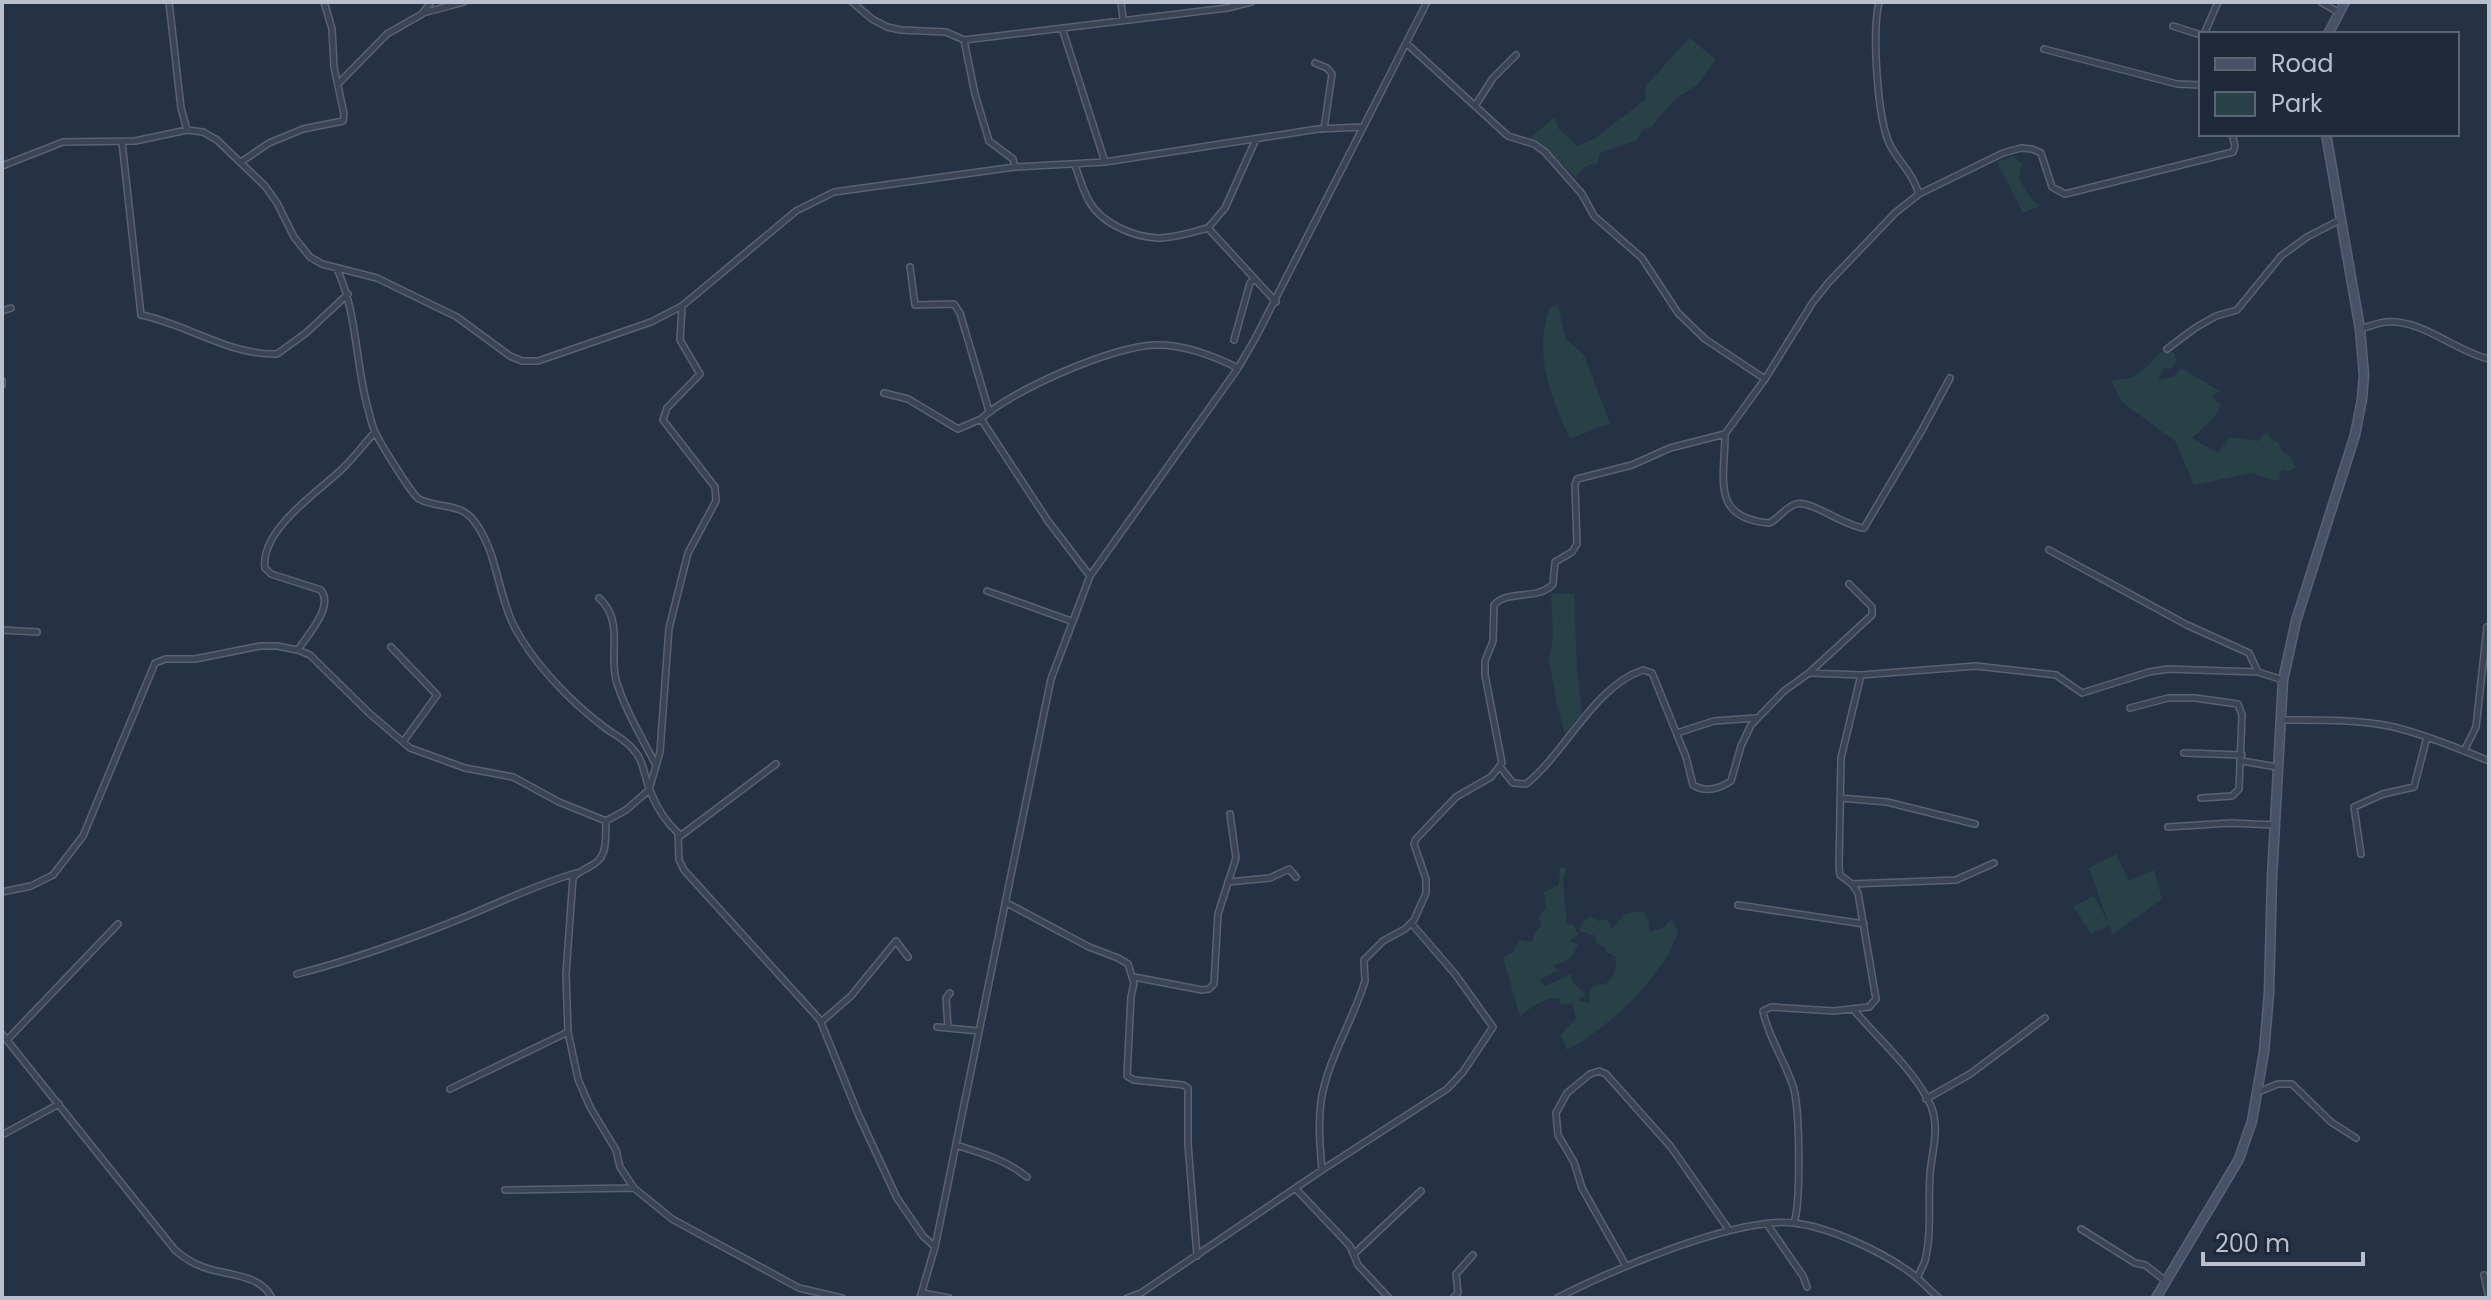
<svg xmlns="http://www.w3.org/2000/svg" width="2491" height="1300" font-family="Poppins,sans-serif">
  <rect width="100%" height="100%" fill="#253246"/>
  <path fill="#274147" d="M 1689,38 L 1716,59 L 1698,84 L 1674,100 L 1651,127 L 1643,129 L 1637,140 L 1600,153 L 1597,163 L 1584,167 L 1576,178 L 1540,144 L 1530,138 L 1555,117 L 1558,128 L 1577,146 L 1594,139 L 1646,99 L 1644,88 Z
    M 2013,156 L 2022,163 L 2019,179 L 2033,201 L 2040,206 L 2023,213 L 1997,162 Z
    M 1558,306 L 1566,339 L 1584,355 L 1610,423 L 1570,439 C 1550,395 1533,354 1550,307 Z
    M 2161,352 L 2174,352 L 2177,362 L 2172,368 L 2164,368 L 2158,380 L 2173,377 L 2181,368 L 2223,393 L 2217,392 L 2212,397 L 2221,405 L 2215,416 L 2192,438 L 2218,453 L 2230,437 L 2258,441 L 2266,433 L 2275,441 L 2278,441 L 2282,451 L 2289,455 L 2296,467 L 2290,471 L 2283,470 L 2279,473 L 2280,478 L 2275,481 L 2252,473 L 2194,485 L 2175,441 L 2122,402 L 2111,381 C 2118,378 2124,380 2130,378 C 2143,373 2152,362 2161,352 Z
    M 1551,593 L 1574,594 L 1577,670 L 1582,713 L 1565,734 L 1557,705 L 1549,659 L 1553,637 Z
    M 2116,854 L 2129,881 L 2154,870 L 2162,899 L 2113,934 L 2109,925 L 2091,934 L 2073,906 L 2094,896 L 2109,924 L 2089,868 Z
    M 1560,868 L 1566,868 L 1563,882 L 1567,924 L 1574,925 L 1578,935 L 1569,941 L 1579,945 L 1569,959 L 1553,966 L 1558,970 L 1539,980 L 1546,986 L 1571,974 L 1573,983 L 1586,995 L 1578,1000 L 1589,1003 L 1590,989 L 1597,984 L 1605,985 C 1614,976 1618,968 1615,956 L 1606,952 L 1605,948 L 1596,942 L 1596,936 L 1579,931 L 1584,921 L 1591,916 L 1598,921 L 1607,919 L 1612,929 L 1625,914 L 1643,911 L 1649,922 L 1649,932 L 1665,927 L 1671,918 L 1678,931 C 1666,975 1607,1029 1567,1050 L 1561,1035 L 1576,1018 L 1572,1003 L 1561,1005 L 1559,998 C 1543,997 1532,1007 1520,1016 L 1503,958 L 1513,952 L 1520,940 L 1531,942 L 1535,933 L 1541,926 L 1539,917 L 1546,908 L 1544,892 L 1559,885 Z"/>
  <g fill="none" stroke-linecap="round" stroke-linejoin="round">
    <g stroke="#586272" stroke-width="8">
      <path id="street" d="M 169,2 L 181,108 L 187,130
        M 852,2 L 872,19 L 887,27 L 901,30 L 946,32 L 964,40 L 1227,8 L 1251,2
        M 1121,2 L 1123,19
        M 1879,2 C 1872,32 1877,118 1890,145 C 1900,164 1911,170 1919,194
        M 2321,2 L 2338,12
        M 423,13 L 464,2
        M 2173,26 L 2201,35
        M 1062,28 L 1105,162
        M 2204,34 L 2218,2
        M 964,40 L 975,94 L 989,141 L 1013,159 L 1015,167
        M 1406,43 L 1508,136 L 1534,144 L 1545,152 L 1582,194 L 1594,216 L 1642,258 L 1678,313 L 1705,339 L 1765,379
        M 2044,49 L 2177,84 L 2201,85
        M 1315,63 L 1327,68 L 1332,74 L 1324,129
        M 339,83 L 387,34 L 422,14 L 431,2
        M 1475,106 L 1493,78 L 1516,55
        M 1256,139 L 1225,208 L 1208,228 L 1276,302
        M 122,142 L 141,315 C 187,324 228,355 277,354 L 306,333 L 348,294
        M 241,162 L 269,143 L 303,129 L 343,121 L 344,114 L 334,67 L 332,29 L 324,2
        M 1075,165 C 1079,177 1083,190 1089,201 C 1101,223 1133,237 1158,238 C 1175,238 1192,232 1208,228
        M 2,166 L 63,142 L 135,141 L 187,130 L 203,132 L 217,140 L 265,186 L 277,203 L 294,237 L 310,257 L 322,264 L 377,278 L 457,317 L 510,356 L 522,361 L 538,361 L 651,322 L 682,306 L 796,211 L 834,192 L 1015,167 L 1105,162 L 1318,129 L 1363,127
        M 910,267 L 915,305 L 954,304 L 960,313 L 989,411
        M 337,269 C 357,312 355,359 367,405 C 370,414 371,425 376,434 C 381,444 412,495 419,499 C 438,509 460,502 474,521 C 498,552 497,594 515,628 C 535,665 570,701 604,727 C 613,734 626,740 633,749 C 645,762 644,778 651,793 C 657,808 666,822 678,833 L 679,860 L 684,870 L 820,1020 L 859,1116 L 897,1198 L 923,1236 L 935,1247
        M 2,311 L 11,308
        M 2360,329 C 2368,327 2377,323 2385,322 C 2423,319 2454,351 2489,359
        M 1234,340 L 1250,283 L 1255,279
        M 2167,349 L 2195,328 L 2216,316 L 2237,310 L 2281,256 L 2307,237 L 2340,220
        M 2,381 L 2,385
        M 884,393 L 908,399 L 958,429 L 981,419
        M 1725,434 C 1725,478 1710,518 1769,523 C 1779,519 1785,507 1796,504 C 1812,500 1843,526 1864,528 L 1922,430 L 1950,378
        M 2049,550 L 2187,625 L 2249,653 L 2258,672
        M 1090,576 L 1048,521 L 981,419 C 1012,390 1113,346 1155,345 C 1182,344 1214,356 1238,368
        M 987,591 L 1071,621
        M 599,598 C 624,620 609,653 616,680 C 625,710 642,738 656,765
        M 2,630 L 37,632
        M 391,647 L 437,695 L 403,742
        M 298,650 C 308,634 334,607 321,590 L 271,574 L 265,568 C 260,531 316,493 340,471 C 353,459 363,445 375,432
        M 1810,673 L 1861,675 L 1976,666 L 2056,675 L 2082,693 L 2149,672 L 2168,669 L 2258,672 L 2283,680
        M 2130,708 L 2168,698 L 2195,698 L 2238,704 L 2242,715 L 2239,789 L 2232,796 L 2201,798
        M 2280,720 C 2318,720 2357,719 2394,727 C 2426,735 2458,748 2489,761
        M 1677,733 L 1714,721 L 1756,718
        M 2464,751 L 2476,727 L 2487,627
        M 2184,753 L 2242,755
        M 2242,761 L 2277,767
        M 1501,768 L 1513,783 L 1526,784 C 1564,755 1594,686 1643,670 L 1652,673 L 1655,680 L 1686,757 L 1693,785 C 1706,793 1719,789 1731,781 L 1741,746 L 1751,725 L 1784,691 L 1809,673 L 1872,615 L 1872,607 L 1849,584
        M 1840,798 L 1887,802 L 1975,824
        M 606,821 C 605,840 609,858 589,867 C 582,871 578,872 573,878 L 566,974 L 568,1032 L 578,1079 L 590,1107 L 616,1150 L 620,1167 L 634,1188 L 672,1219 L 799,1288 L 842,1298
        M 2168,827 L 2231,823 L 2274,825
        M 679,837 L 776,764
        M 2361,854 L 2354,807 L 2383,794 L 2414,787 L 2427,737
        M 1228,882 L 1270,878 L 1289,869 L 1296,877
        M 1852,884 L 1956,880 L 1994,863
        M 2,892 L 31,886 L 53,875 L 83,836 L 155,663 L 166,659 L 195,659 L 260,646 L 277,646 L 298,650 L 310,655 L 369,713 L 410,748 L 465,768 L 513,777 L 559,802 L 606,821 L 626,810 L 649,790 L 660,752 L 669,628 L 688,553 L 716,501 L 715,487 L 663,420 L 667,408 L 700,374 L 680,340 L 682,307
        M 1005,902 L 1089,947 L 1118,958 L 1128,964 L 1134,983 L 1131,997 L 1127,1076 L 1134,1080 L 1183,1085 L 1188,1088 L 1188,1144 L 1197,1256
        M 1738,905 L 1864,924
        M 297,974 C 355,959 411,939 467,916 C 503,901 538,884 576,873
        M 1134,977 L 1202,990 L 1209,989 L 1214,984 L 1218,914 L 1236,858 L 1230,814
        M 1853,1009 C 1878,1039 1915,1070 1931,1106 C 1940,1128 1932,1152 1930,1174 C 1928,1202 1932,1233 1925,1261 C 1923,1266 1920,1272 1917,1278
        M 821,1022 L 851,996 L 896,941 L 908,957
        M 937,1027 L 979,1031
        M 948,1027 L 946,998 L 950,993
        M 2,1034 L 175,1250 C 183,1257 192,1263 203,1267 C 226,1276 260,1273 272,1298
        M 7,1040 L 118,924
        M 450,1089 L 568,1032
        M 2258,1092 L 2278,1084 L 2292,1084 L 2331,1122 L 2356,1138
        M 1926,1099 L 1970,1074 L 2045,1018
        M 2,1135 L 59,1104
        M 956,1145 C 982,1153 1006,1160 1027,1177
        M 1322,1170 C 1320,1147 1318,1124 1321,1101 C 1327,1063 1349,1027 1362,990 L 1365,981 L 1364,960 L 1383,941 L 1405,929 L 1414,920 L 1426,893 L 1426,879 L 1414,844 L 1416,839 L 1456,797 L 1491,777 L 1502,763 L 1485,675 L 1485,661 L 1493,641 L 1494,605 C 1508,589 1538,601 1553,584 L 1555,562 L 1572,552 L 1577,544 L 1575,485 L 1577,479 L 1632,465 L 1670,448 L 1725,434 L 1765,379 L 1813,302 L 1829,282 L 1895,213 L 1919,194 L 2003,153 L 2021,148 L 2032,149 L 2041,153 L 2052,187 L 2065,194 L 2233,152 L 2235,146 L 2232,134
        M 1296,1189 L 1350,1246 L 1358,1265 L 1389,1298
        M 505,1190 L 633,1188
        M 1794,1223 C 1801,1202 1800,1107 1793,1086 C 1785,1061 1768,1037 1763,1011 L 1771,1007 L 1834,1011 L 1869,1007 L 1876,999 L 1858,893 L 1852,884 L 1840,875 L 1839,867 L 1841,758 L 1861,675
        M 1767,1224 L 1803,1276 L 1807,1287
        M 2081,1229 L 2135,1263 L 2145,1265 L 2166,1281
        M 1355,1253 L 1421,1191
        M 1626,1266 L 1582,1188 L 1574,1162 L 1558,1135 L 1556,1113 L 1567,1093 L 1590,1074 L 1599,1071 L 1606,1074 L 1671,1147 L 1729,1230
        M 2484,1275 L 2489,1298
        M 922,1293 L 949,1298
        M 920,1298 L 935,1247 L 1051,679 L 1090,576 L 1238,368 L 1256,337 L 1427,2
        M 1127,1298 L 1141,1293 L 1322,1170 L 1447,1089 L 1463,1072 L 1493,1027 L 1455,974 L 1411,923
        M 1453,1298 L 1458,1293 L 1456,1274 L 1473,1255
        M 1557,1298 C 1610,1271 1737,1216 1794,1223 C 1829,1227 1878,1250 1907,1270 C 1919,1278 1928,1289 1939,1298"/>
    </g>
    <g stroke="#586272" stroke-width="11">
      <path id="secondary" d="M 2328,34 L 2345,2
        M 2156,1298 L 2239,1159 L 2252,1121 L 2264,1052 L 2269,993 L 2272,877 L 2283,680 L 2296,621 L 2355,435 L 2362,399 L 2364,375 L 2360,329 L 2326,134"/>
    </g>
    <use href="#street" stroke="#3a4455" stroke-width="5"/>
    <use href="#secondary" stroke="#475268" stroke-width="8"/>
  </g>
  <rect width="2491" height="1300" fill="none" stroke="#b8bfce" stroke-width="8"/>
  <rect x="2199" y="32" width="260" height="104" fill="#1e293a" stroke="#5c6575" stroke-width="2"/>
  <rect x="2215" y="58" width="40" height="12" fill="#475268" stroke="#5c6575" stroke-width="2"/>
  <text x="2271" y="72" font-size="24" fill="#b8bfce">Road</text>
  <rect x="2215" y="92" width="40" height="24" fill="#274147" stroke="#5c6575" stroke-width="2"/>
  <text x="2271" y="112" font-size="24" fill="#b8bfce">Park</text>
  <path d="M2203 1252v12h160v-12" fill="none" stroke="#b8bfce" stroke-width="4"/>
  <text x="2215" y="1252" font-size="24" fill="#b8bfce" stroke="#1e293a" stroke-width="6" paint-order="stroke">200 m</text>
</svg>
